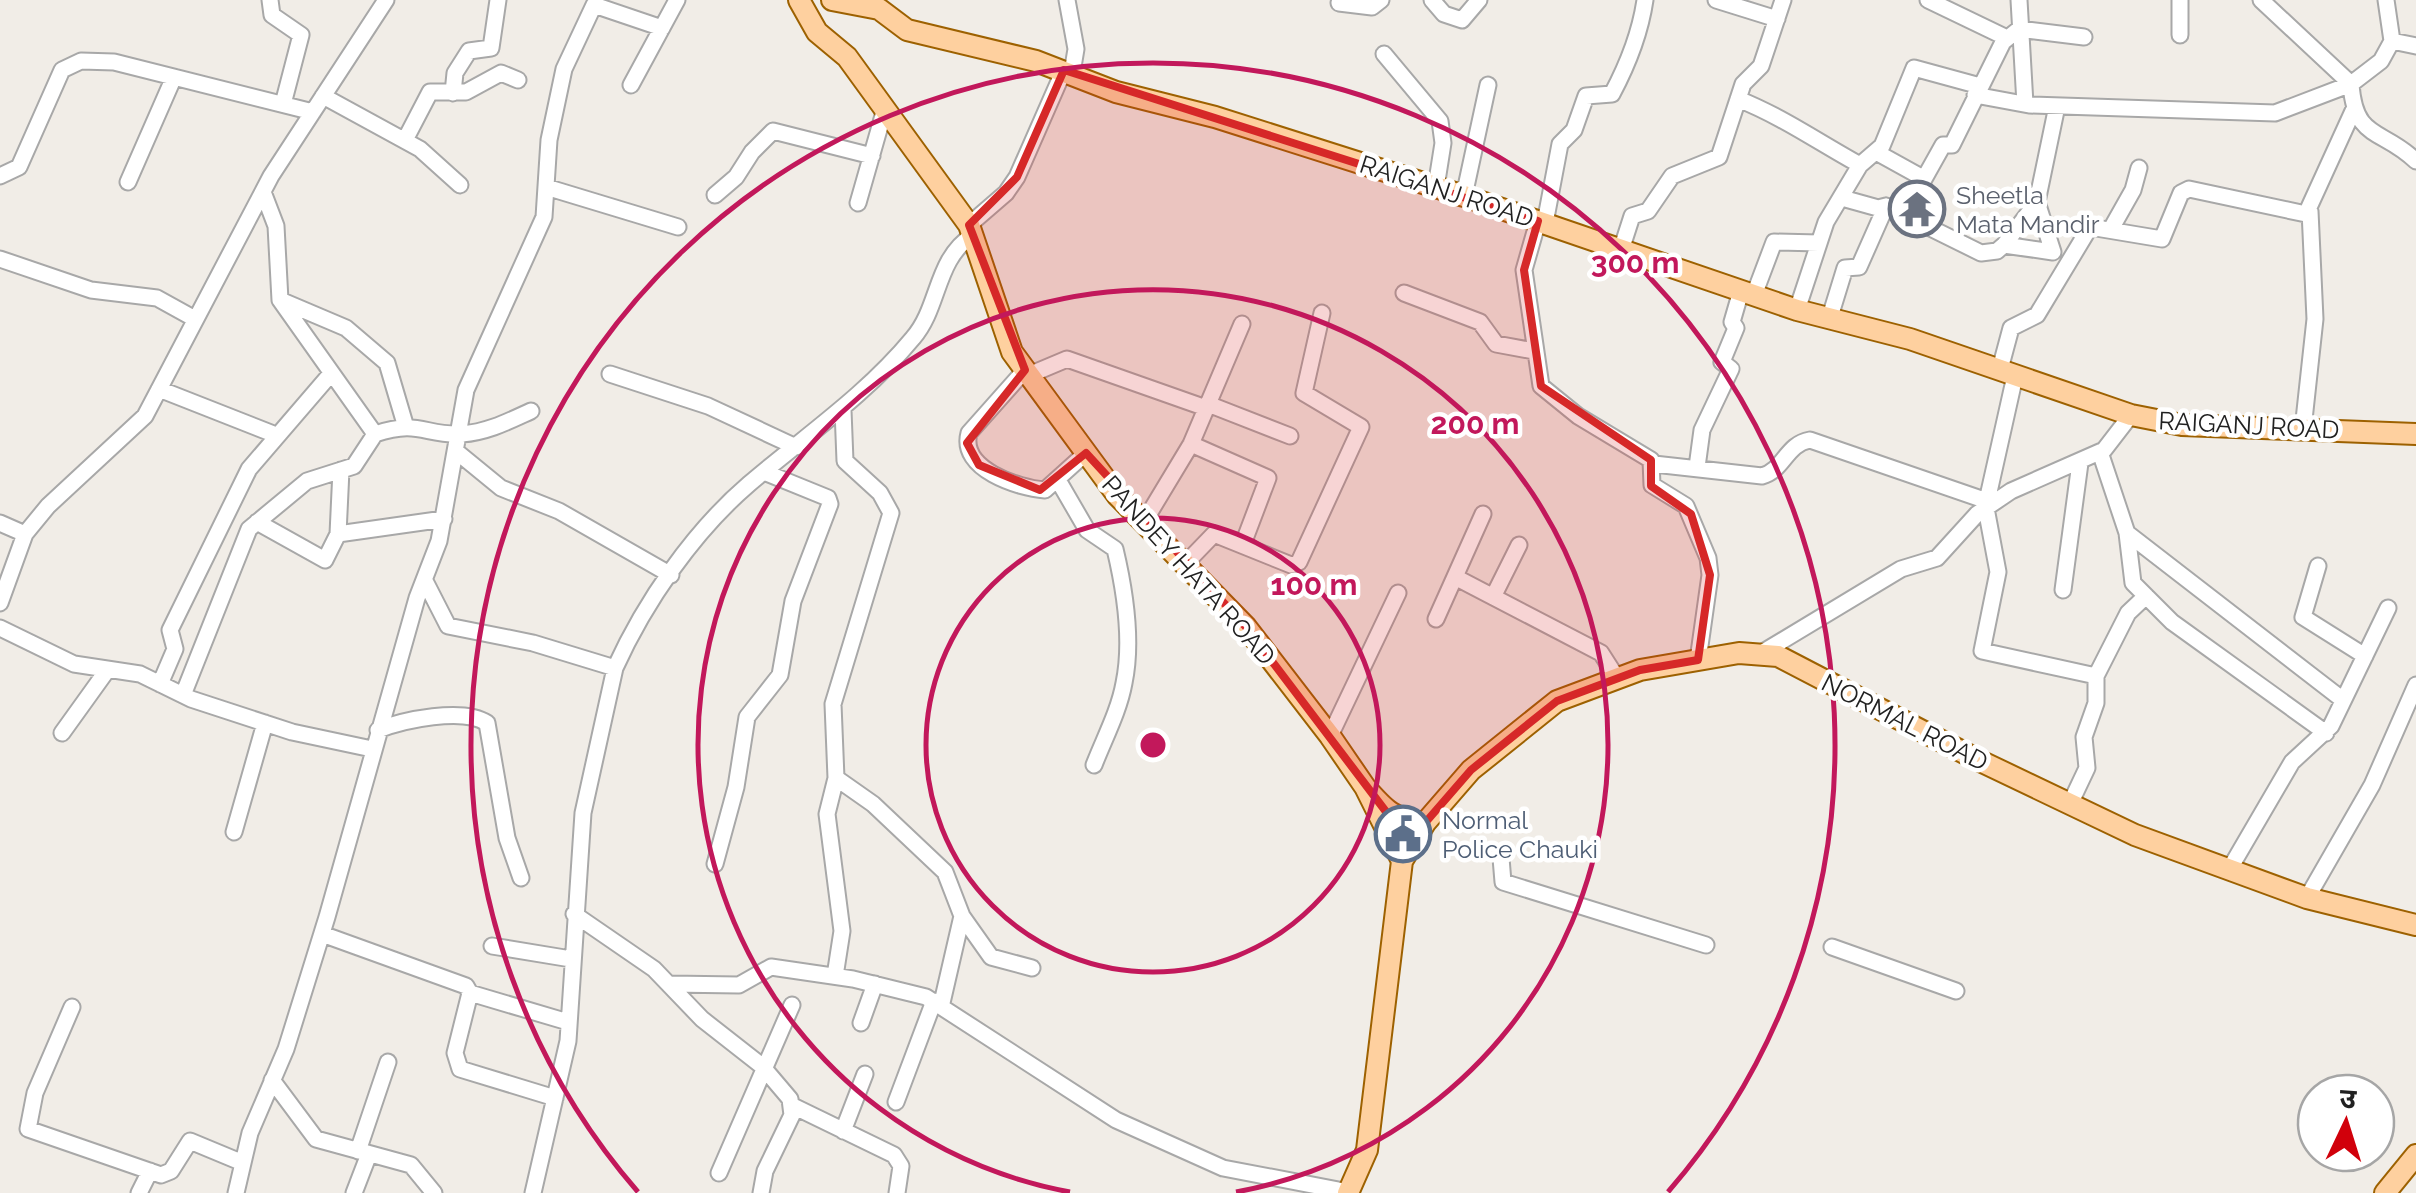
<svg xmlns="http://www.w3.org/2000/svg" width="2416" height="1193" font-family="Raleway,'Noto Sans Devanagari',sans-serif">
  <rect width="100%" height="100%" fill="#f1ede7"/>
  <g fill="none" stroke-linecap="round" stroke-linejoin="round">
    <g stroke="#a8a8a8" stroke-width="19">
      <path id="minor" d="M 270,0 L 272,15 L 301,35 L 283,104
        M 1067,0 L 1076,49 L 1072,73
        M 1432,0 L 1444,14 L 1462,20 L 1479,0
        M 1716,0 L 1777,19
        M 1928,0 L 2007,38
        M 2019,0 L 2025,104
        M 2261,0 L 2351,84 C 2355,141 2382,128 2416,161
        M 1339,3 L 1372,7 L 1381,0
        M 2180,35 L 2180,0
        M 2392,41 L 2416,46
        M 1384,54 L 1440,121 L 1443,143 L 1436,187
        M 631,85 L 677,0
        M 453,93 L 455,73 L 469,51 L 491,48 L 498,0
        M 1975,95 L 2029,105 L 2275,113 L 2351,84 L 2381,61 L 2392,41 L 2386,0
        M 323,96 L 420,149 L 460,185
        M 1738,99 C 1783,117 1818,142 1860,165 L 1882,146 L 1914,68 L 1980,86
        M 405,140 L 430,92 L 466,92 L 501,73 L 518,80
        M 1876,152 L 1923,178
        M 0,176 L 19,167 L 62,70 L 81,61 L 114,62 L 313,112
        M 128,182 L 174,77
        M 546,187 L 678,227
        M 263,192 L 276,226 L 280,300 L 375,434 C 420,419 424,436 462,434 C 488,432 509,421 531,411
        M 715,195 L 736,177 L 752,152 L 773,131 L 872,156
        M 1464,196 L 1488,85
        M 1842,198 L 1878,208 L 1886,206 L 1981,253 L 1997,251 L 2004,245
        M 2037,202 L 2053,252 L 2004,245 L 2037,202 L 2057,106
        M 858,203 L 884,112
        M 1905,213 L 1943,145 L 1952,145 L 2003,42 L 2019,29 L 2084,37
        M 1538,221 L 1524,270 L 1541,386 L 1578,416 L 1651,460 L 1652,485 L 1686,506 L 1708,558 L 1710,575 L 1698,660
        M 1545,223 L 1560,144 L 1574,130 L 1586,96 L 1612,94 C 1628,64 1640,34 1645,0
        M 969,225 L 1006,193 L 1017,177 L 1064,70
        M 2111,229 L 2133,190 L 2139,168
        M 1622,247 L 1632,216 L 1648,211 L 1672,176 L 1719,157 L 1743,84 L 1761,66 L 1783,0
        M 0,259 L 91,290 L 157,298 L 195,319
        M 1404,293 L 1480,322 L 1496,344 L 1534,351
        M 1754,295 L 1774,242 L 1819,243
        M 280,300 L 346,328 L 387,363 L 405,424
        M 1797,310 L 1826,222 L 1860,165
        M 1829,320 L 1845,268 L 1859,267 L 1886,206
        M 2000,369 L 2011,328 L 2037,315 L 2090,227 L 2162,239 L 2181,193 L 2189,189 L 2306,214 L 2353,111
        M 1025,370 L 969,433 C 959,469 1018,488 1045,490 L 1086,453
        M 610,374 L 708,406 L 796,447
        M 1029,375 L 1067,359 L 1206,408
        M 159,389 L 276,435
        M 1208,404 L 1290,436
        M 2303,429 L 2315,319 L 2310,211
        M 1191,444 L 1268,478 L 1243,544
        M 457,452 L 501,488 L 559,511 L 671,575
        M 2100,452 L 2127,533 L 2133,583 L 2172,622 L 2326,733
        M 1654,464 L 1762,476 C 1784,470 1786,444 1810,440 L 1993,503
        M 1697,467 L 1702,430 L 1731,369 L 1722,362 L 1736,328 L 1732,322 L 1741,291
        M 1058,480 L 1087,530 L 1115,549 C 1125,591 1133,640 1124,683 C 1119,711 1104,739 1094,765
        M 1987,501 L 2015,376
        M 1986,508 L 1998,572 L 1982,651 L 2096,676 L 2096,703 L 2084,737 L 2087,768 L 2070,804
        M 257,522 L 325,560 L 338,534 L 444,519
        M 1144,522 L 1191,444 L 1242,324
        M 0,523 L 25,534
        M 2127,533 L 2343,700
        M 338,534 L 341,470
        M 1185,564 L 1214,534 L 1291,565 L 1299,562 L 1361,427 L 1304,393 L 1322,313
        M 2318,566 L 2303,617 L 2365,656
        M 1455,577 L 1601,653 L 1617,678
        M 425,581 L 448,626 L 533,643 L 615,668
        M 2063,590 L 2080,463
        M 1493,597 L 1519,545
        M 0,603 L 25,534 L 48,506 L 145,416 L 271,176 L 386,0
        M 1436,619 L 1483,514
        M 0,628 L 74,664 L 140,674 L 191,699 L 292,732 L 372,749
        M 1760,654 L 1901,569 L 1937,558 L 1977,514 L 2011,491 L 2104,450 L 2131,415
        M 2096,676 L 2128,613 L 2146,596
        M 160,684 L 175,649 L 170,630 L 249,469 L 329,376
        M 183,695 L 249,529 L 307,481 L 354,466 L 375,434
        M 378,730 C 403,720 463,707 487,723 L 507,838 L 521,878
        M 62,733 L 108,669
        M 1330,736 L 1398,593
        M 836,778 L 873,804 L 945,872 L 962,916 L 991,957 L 1032,968
        M 234,832 L 265,723
        M 1501,858 L 1503,882 L 1706,945
        M 715,864 L 736,787 L 747,717 L 780,675 L 793,601 L 830,504 L 828,498 L 764,472
        M 2229,870 L 2292,762 L 2331,726 L 2388,608
        M 2307,898 L 2372,785 L 2416,685
        M 574,914 L 654,969 L 702,1019 L 762,1066 L 790,1099 L 792,1115 L 765,1171 L 761,1193
        M 322,934 L 466,986 L 470,993 L 455,1053 L 460,1069 L 555,1098
        M 492,946 L 571,959
        M 1832,947 L 1956,991
        M 835,976 L 842,931 L 827,814 L 836,778 L 833,704 L 891,513 L 880,493 L 845,461 L 843,410
        M 670,984 L 739,985 L 771,967 L 853,979 L 926,997 L 1116,1120 L 1223,1168 L 1349,1192
        M 470,993 L 568,1022
        M 72,1007 L 35,1093 L 28,1129 L 161,1175 L 171,1171 L 190,1141 L 243,1163
        M 941,1007 L 962,916
        M 861,1023 L 875,984
        M 272,1080 L 316,1139 L 411,1165 L 434,1193
        M 896,1102 L 934,1001
        M 793,1106 L 894,1155 L 901,1166 L 897,1193
        M 843,1131 L 865,1074
        M 358,1151 L 388,1062
        M 719,1173 L 792,1005
        M 139,1193 L 150,1171
        M 236,1193 L 250,1133 L 286,1049 L 327,917 L 417,598 L 439,541 L 466,390 L 544,217 L 549,140 L 564,69 L 594,5 L 662,28
        M 354,1193 L 369,1154
        M 533,1193 L 568,1041 L 583,813 L 615,668 C 645,602 693,532 749,484 C 805,436 865,396 913,338 C 940,307 935,259 973,235"/>
    </g>
    <g stroke="#9d6100" stroke-width="24">
      <path id="major" d="M 799,0 L 817,32 L 847,57 L 969,225 L 1012,352 L 1117,495 L 1246,627 L 1330,736 L 1365,787 L 1402,861 L 1425,823 C 1395,821 1384,809 1365,787
        M 832,0 L 879,9 L 907,30 L 1036,61 L 1116,92 L 1215,117 L 1464,196 L 1797,310 L 1910,339 L 2131,415 L 2182,425 L 2416,434
        M 1425,823 L 1471,770 L 1557,701 L 1640,670 L 1739,653 L 1778,656 L 1978,760 L 2135,835 L 2307,898 L 2416,925
        M 1348,1193 L 1367,1150 L 1402,861
        M 2385,1193 L 2416,1155"/>
    </g>
    <use href="#minor" stroke="#fff" stroke-width="15"/>
    <use href="#major" stroke="#fed09f" stroke-width="20"/>
  </g>
  <path fill="#d62828" fill-opacity="0.2" stroke="#d62828" stroke-width="8" stroke-linejoin="round" d="M 1064,70 L 1538,221 L 1524,270 L 1541,386 L 1651,460 L 1651,486 L 1691,514 L 1710,575 L 1698,660 L 1640,670 L 1557,701 L 1471,770 L 1425,823 L 1405,821 L 1387,813 L 1246,627 L 1086,453 L 1040,490 L 979,465 L 967,443 L 1025,370 L 969,225 L 1017,177 Z"/>
  <g fill="none" stroke="#c2185b" stroke-width="5">
    <circle cx="1153" cy="745" r="227"/>
    <path d="M1070 1192A455 455 0 1 1 1236 1192"/>
    <path d="M638 1192A682 682 0 1 1 1668 1192"/>
  </g>
  <defs>
    <g id="temple-ring" transform="scale(2.875)"><circle r="9.5" fill="#fff" stroke="#6b7280" stroke-width="1.5"/><path d="M0-6L5-2H3V0L6.5 2.5H4V6H1.5V3h-3V6H-4V2.5H-6.5L-3 0V-2H-5Z" fill="#6b7280"/></g>
    <g id="civic-ring" transform="scale(2.875)"><circle r="9.5" fill="#fff" stroke="#5c6f8a" stroke-width="1.5"/><path d="M-.6-6.5H3V-4.5H.6V-3L4-1V1h2V6H-6V1h2V-1L-.6-3ZM-1.2 2.5V6h2.4V2.5Z" fill="#5c6f8a"/></g>
  </defs>
  <g fill-rule="evenodd">
    <use href="#temple-ring" x="1917" y="209"/>
    <use href="#civic-ring" x="1403" y="834"/>
  </g>
  <g text-anchor="middle" dominant-baseline="central" stroke-width="9" stroke-linejoin="round" paint-order="stroke">
    <g font-size="25" fill="#212121" stroke="#fff">
      <text transform="translate(1447 191) rotate(18)">RAIGANJ ROAD</text>
      <text transform="translate(2249 425) rotate(3)">RAIGANJ ROAD</text>
      <text transform="translate(1189 570) rotate(48)">PANDEY HATA ROAD</text>
      <text transform="translate(1905 722) rotate(27)">NORMAL ROAD</text>
    </g>
    <g font-size="25" fill="#5b616d" stroke="#fff" text-anchor="start">
      <text x="1956" y="195">Sheetla<tspan x="1956" dy="29">Mata Mandir</tspan></text>
    </g>
    <g font-size="25" fill="#4e5e75" stroke="#fff" text-anchor="start">
      <text x="1442" y="820">Normal<tspan x="1442" dy="29">Police Chauki</tspan></text>
    </g>
  </g>
  <circle cx="1153" cy="745" r="15" fill="#c2185b" stroke="#fff" stroke-width="5"/>
  <g font-size="30" text-anchor="middle" font-weight="bold" fill="#c2185b" stroke="#fff" stroke-width="9" stroke-linejoin="round" paint-order="stroke">
    <text x="1635" y="273">300 m</text>
    <text x="1475" y="434">200 m</text>
    <text x="1314" y="595">100 m</text>
  </g>
  <g transform="translate(2346 1123) rotate(4)"><circle r="48" fill="#ffffff" stroke="#a6a6a6" stroke-width="2.5"/>
  <path d="M0-8L18 38L0 25L-18 38Z" fill="#d1000b"/>
  <text y="-15" font-size="28" font-weight="bold" text-anchor="middle" fill="#212121">उ</text>
  </g>
</svg>
